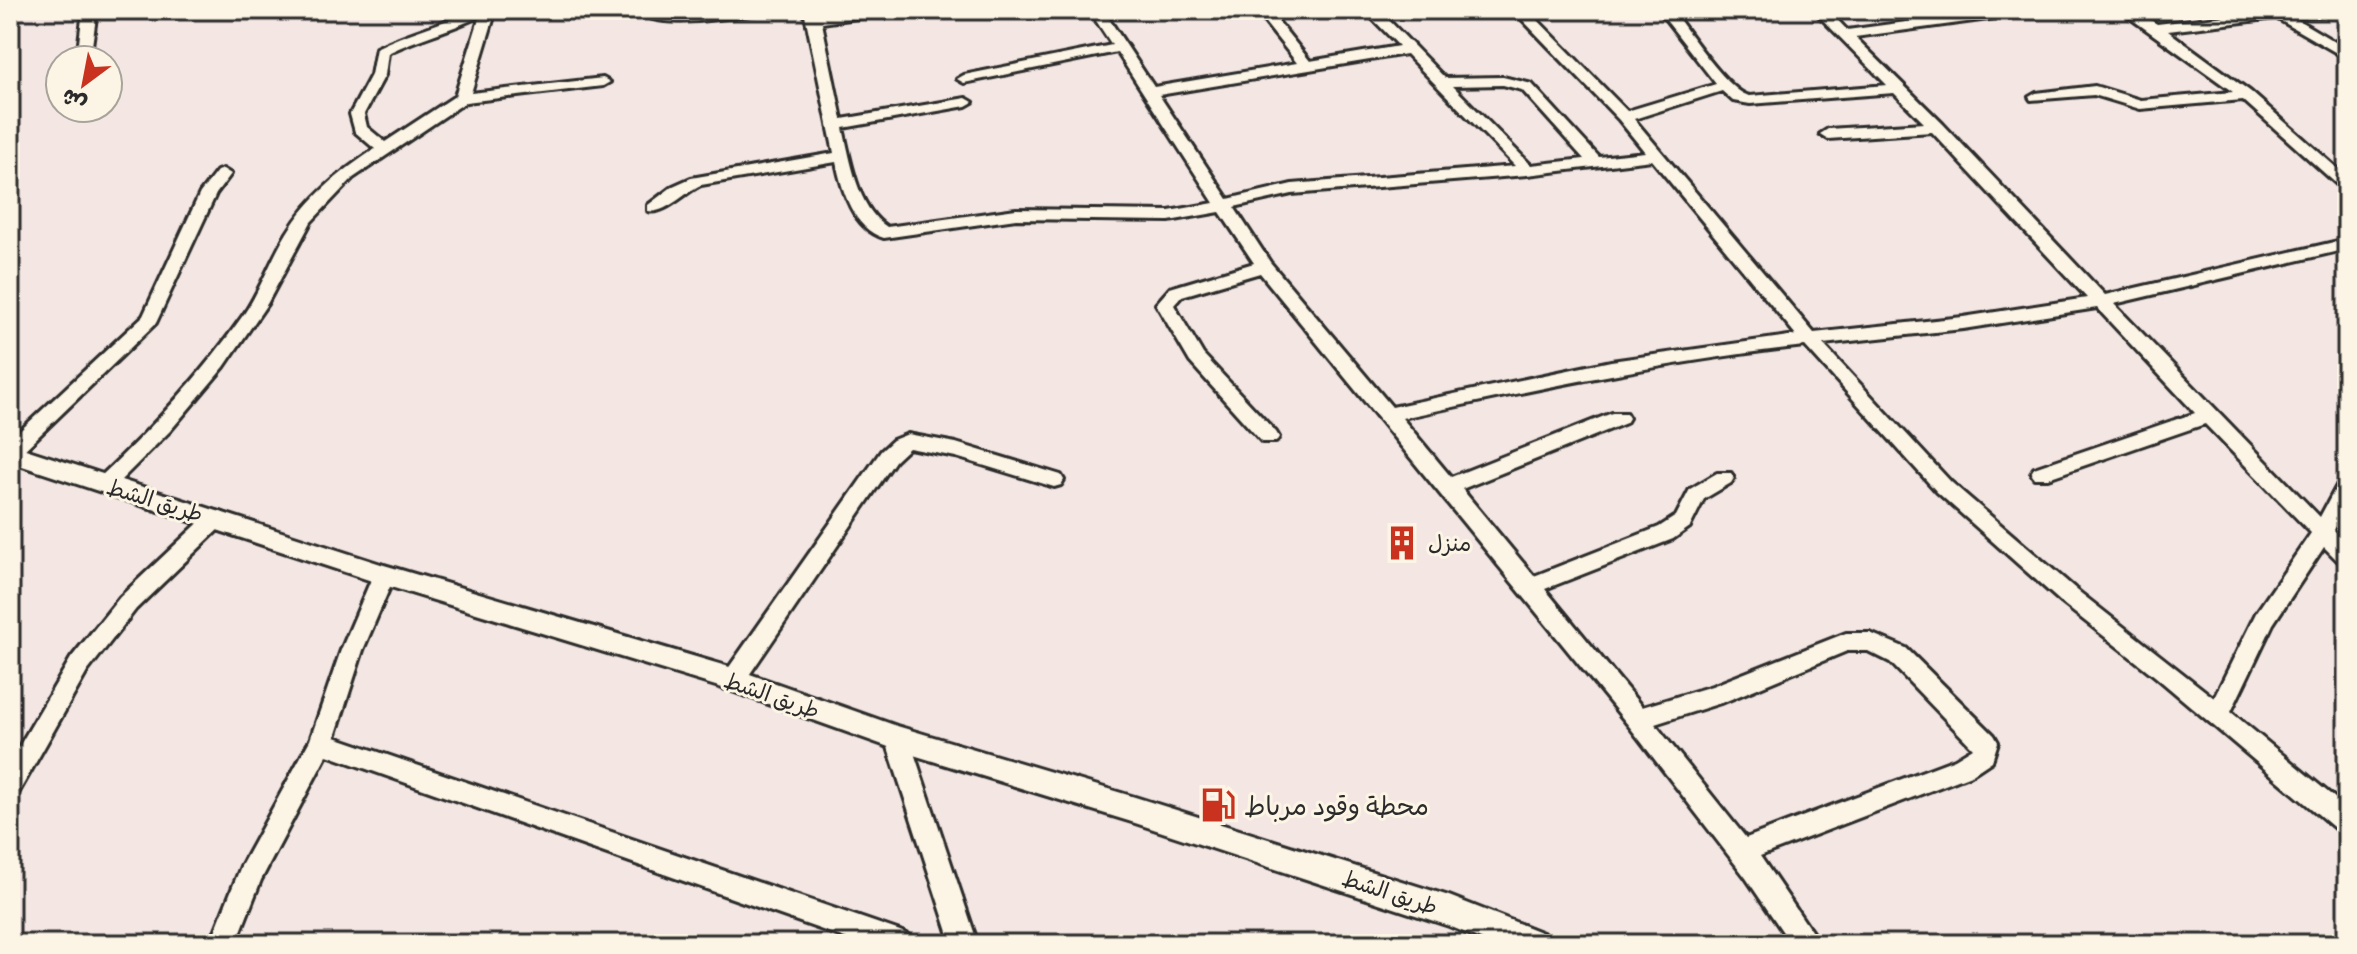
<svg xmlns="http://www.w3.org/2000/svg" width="2357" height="954" font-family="'Patrick Hand','Playpen Sans Arabic',sans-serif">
  <rect width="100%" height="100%" fill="#f4e7e3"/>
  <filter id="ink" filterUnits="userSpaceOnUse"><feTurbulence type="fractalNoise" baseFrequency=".0125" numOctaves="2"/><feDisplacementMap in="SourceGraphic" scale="16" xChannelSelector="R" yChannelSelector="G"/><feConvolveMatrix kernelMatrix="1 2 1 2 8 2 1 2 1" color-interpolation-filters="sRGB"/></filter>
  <g filter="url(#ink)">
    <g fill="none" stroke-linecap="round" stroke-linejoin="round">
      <g stroke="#2b2b2b" stroke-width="6">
        <path id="minor" d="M 83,10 L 97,10 L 90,60 L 77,59 Z
          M 471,10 L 496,10 L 471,93 L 603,78 L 610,82 L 603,86 L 466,102 L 353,178 L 311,222 L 267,304 L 224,367 L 170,431 L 112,489 L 98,489 L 95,484 L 98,479 C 151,429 202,374 244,314 C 261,289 271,259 287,233 C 309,197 340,172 375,149 L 355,132 L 350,114 L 371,75 L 376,48 C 407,32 439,26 471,10 ZM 480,16 L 455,96 L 385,142 L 367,127 L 364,114 L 385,75 L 388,53 C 418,38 450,31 480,16 Z
          M 635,10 L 664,14 L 766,10 L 759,14 C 729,17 656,32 635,10 Z
          M 804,10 L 818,10 L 819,15 L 856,10 L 891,10 L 884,14 L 822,23 L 842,119 L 966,98 L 973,102 L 966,106 L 843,128 C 851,162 857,207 887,227 L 1016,209 L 1169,211 L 1214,203 L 1117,52 L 964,83 L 957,79 L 964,75 L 1112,45 L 1089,10 L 1103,10 L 1154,87 L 1297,63 L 1255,10 L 1269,10 L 1310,61 L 1399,46 L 1364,10 L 1379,10 L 1445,78 L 1503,77 L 1532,84 L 1599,157 L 1645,152 L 1619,120 L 1513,10 L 1528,10 L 1627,111 L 1716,84 L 1658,10 L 1672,10 C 1687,29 1728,92 1750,96 L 1887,85 L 1813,10 L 1828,10 L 1847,30 L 1995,10 L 2033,10 L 2026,14 L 1855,37 L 1943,124 L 2105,295 L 2347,239 L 2347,249 L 2114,304 L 2320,517 L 2340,480 L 2347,477 L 2347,505 L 2334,530 L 2347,544 L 2347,565 L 2340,563 L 2324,547 L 2273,624 L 2231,712 L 2347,808 L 2347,834 L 2338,831 L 2156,677 L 2062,603 L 1937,492 L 1805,346 C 1668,361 1536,389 1402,418 L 1451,477 L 1612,413 L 1626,413 L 1629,418 L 1626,423 L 1462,489 L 1534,576 L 1659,527 L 1676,516 L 1690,489 L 1717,473 L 1731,473 L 1734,478 L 1731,483 L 1704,499 L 1690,527 L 1673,539 L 1545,589 L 1642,707 L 1712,686 L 1846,633 L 1870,633 L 1906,648 L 1994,735 L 1998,742 L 1992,761 L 1971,775 L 1760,856 L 1820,944 L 1791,944 L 1746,878 L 1629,726 L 1260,273 L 1182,296 L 1174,305 L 1203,354 L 1276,432 L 1279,437 L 1276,442 L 1262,442 L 1190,362 L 1156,304 L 1170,288 L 1254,263 L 1220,212 L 1169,221 L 1016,219 L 884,238 C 853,229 842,190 836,162 L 701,185 C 685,192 665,215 648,211 L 648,205 L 673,186 L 691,178 L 834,153 ZM 1406,54 L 1515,166 L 1292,184 L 1228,199 L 1159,95 ZM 1503,85 L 1522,90 L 1584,159 L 1531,165 L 1453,86 ZM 1722,91 L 1733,101 L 1750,104 L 1894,93 L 1924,123 L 1828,129 L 1820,134 L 1828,139 L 1932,132 L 2087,298 L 1963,317 L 1814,333 L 1634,119 ZM 1652,160 L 1796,335 L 1611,361 L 1392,407 L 1270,262 L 1234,207 L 1292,194 L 1527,175 ZM 2097,308 L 2195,413 L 2034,468 L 2031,473 L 2034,478 L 2048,478 L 2205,424 L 2311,533 L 2256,613 L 2214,698 L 2078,591 L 1951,482 L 1823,344 L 1963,329 ZM 1847,651 L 1868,651 L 1890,662 L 1973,748 L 1955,759 L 1746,838 L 1655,724 L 1724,702 Z
          M 2119,10 L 2135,10 L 2157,24 L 2277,10 L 2347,10 L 2347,15 L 2293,17 L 2347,49 L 2347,59 L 2276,18 L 2168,31 L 2251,92 L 2347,177 L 2347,190 L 2341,188 L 2243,100 L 2140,109 L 2094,95 L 2031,100 L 2029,97 L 2036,93 L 2095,86 L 2141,100 L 2233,92 Z
          M 223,169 L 231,174 L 216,194 L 156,323 L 17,457 L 10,459 L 10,440 L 143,316 L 200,193 L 217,171 Z
          M 908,434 L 956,443 L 1061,475 L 1064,480 L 1061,485 L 1054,487 L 956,457 L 909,448 L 895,461 L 741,687 L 733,690 L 725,687 L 722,680 L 725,673 L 881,451 L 893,440 Z
          M 216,511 L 223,513 L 226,519 L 223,525 L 136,609 L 87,672 L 19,792 L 10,795 L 10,762 L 71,658 L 120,597 L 209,513 Z
          M 384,567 L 392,569 L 395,575 L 363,650 L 335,737 L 900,931 L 909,935 L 913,944 L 862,944 L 327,755 L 261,880 L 236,944 L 210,944 L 241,866 L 310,740 L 341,650 L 373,575 L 376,569 Z
          M 897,728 L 905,731 L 909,738 L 978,944 L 952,944 L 885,738 L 889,731 Z"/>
      </g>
      <g stroke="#2b2b2b" stroke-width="6">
        <path id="major" d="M 10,444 L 384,565 L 733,668 L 897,726 L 1135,797 L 1449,896 L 1543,933 L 1548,944 L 1493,944 L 1449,926 L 1135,823 L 897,750 L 732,691 L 384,585 L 10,462 Z"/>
      </g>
      <use href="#minor" fill="#fcf5e5" fill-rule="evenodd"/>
      <use href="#major" fill="#fcf5e5" fill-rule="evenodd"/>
    </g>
  </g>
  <defs>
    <g id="building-bare" transform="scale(2.76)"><path d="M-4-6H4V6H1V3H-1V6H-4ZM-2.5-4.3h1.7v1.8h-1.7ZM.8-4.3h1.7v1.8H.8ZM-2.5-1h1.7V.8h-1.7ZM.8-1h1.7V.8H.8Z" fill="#c8321e" stroke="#fcf5e5" stroke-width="2.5" paint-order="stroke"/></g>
    <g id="fuel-bare" transform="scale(2.76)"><path d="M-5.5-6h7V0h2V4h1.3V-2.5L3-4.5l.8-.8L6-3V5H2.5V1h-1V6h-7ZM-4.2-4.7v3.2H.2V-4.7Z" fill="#c8321e" stroke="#fcf5e5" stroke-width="2.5" paint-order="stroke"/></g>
  </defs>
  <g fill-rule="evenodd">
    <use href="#building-bare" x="1402" y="543"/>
    <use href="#fuel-bare" x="1218" y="805"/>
  </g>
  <g text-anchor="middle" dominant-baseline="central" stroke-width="6" stroke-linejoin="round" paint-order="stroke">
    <g font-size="22" fill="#2b2b2b" stroke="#fcf5e5">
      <text transform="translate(155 500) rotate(17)">طريق الشط</text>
      <text transform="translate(772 695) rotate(19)">طريق الشط</text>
      <text transform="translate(1390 892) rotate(18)">طريق الشط</text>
    </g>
    <g font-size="22" fill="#2b2b2b" stroke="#fcf5e5" text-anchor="start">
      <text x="1428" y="543">منزل</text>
    </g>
    <g font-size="26" fill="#2b2b2b" stroke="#fcf5e5" text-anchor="start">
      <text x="1244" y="805">محطة وقود مرباط</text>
    </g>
  </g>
  <rect width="2357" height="954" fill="none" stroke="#fcf5e5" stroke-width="40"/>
  <rect x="20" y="20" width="2317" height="914" fill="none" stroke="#2b2b2b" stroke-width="3" filter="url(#ink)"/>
  <g transform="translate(84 84) rotate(212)"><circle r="38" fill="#fcf5e5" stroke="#a8a49b" stroke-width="2"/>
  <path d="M0-6L14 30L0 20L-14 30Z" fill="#c8321e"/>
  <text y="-12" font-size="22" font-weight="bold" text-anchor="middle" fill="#2b2b2b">ش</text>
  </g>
</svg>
